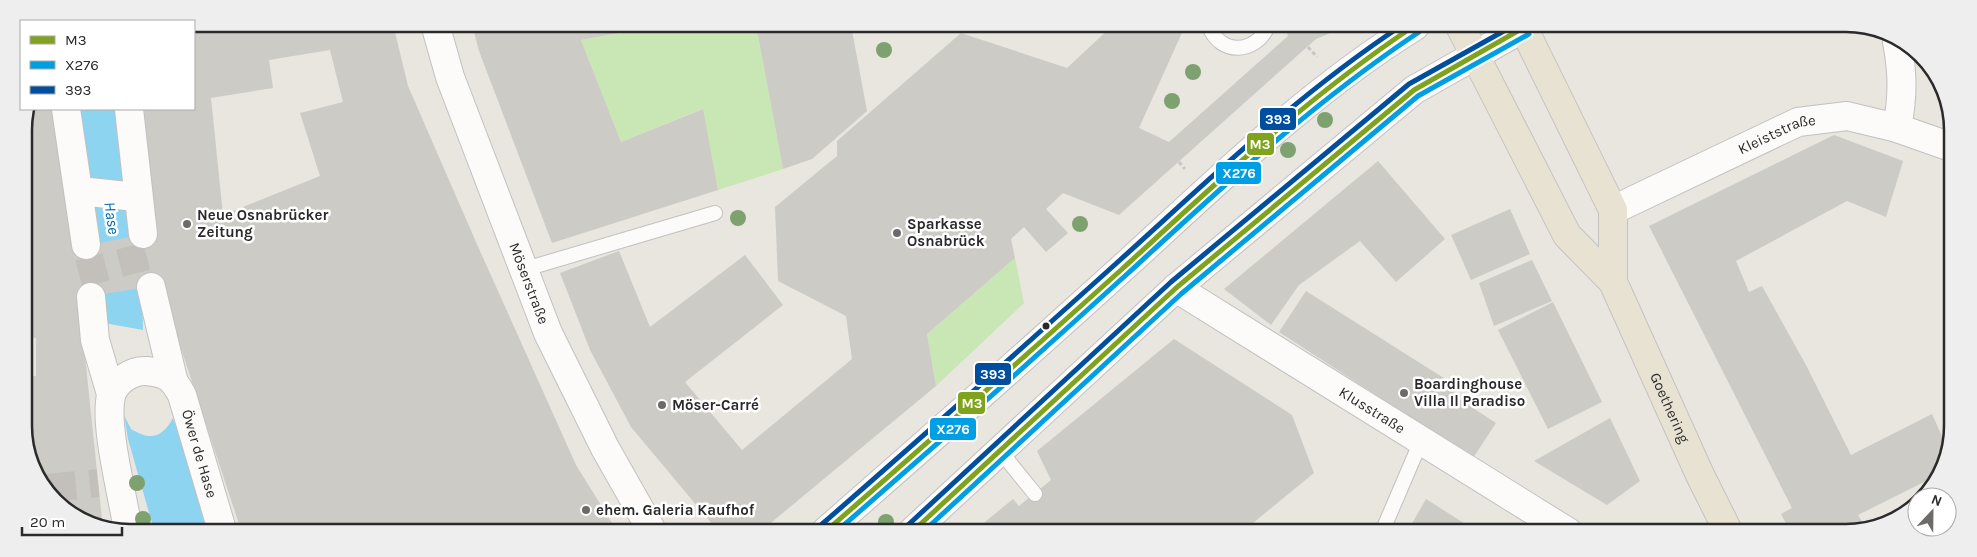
<svg xmlns="http://www.w3.org/2000/svg" width="1977" height="557" font-family="Karla,sans-serif">
  <rect width="100%" height="100%" fill="#e9e5df"/>
  <path fill="#c8e7b5" d="M 671,25 L 756,25 L 783,169 L 718,190 L 702,109 L 621,142 L 581,40 Z
    M 1015,258 L 1024,303 L 936,386 L 927,334 Z"/>
  <path fill="#8dd4f0" d="M 74,109 L 122,109 L 142,288 L 143,330 L 104,323 Z
    M 124,415 L 131,429 C 151,441 162,438 173,418 L 211,530 L 154,530 L 128,439 Z"/>
  <path fill="#cdcbc6" fill-rule="evenodd" d="M 194,24 L 393,24 L 408,86 L 476,242 L 576,465 L 617,531 L 241,530 L 160,285 L 79,298 L 103,529 L 55,502 L 26,447 L 25,376 L 36,376 L 36,338 L 25,337 L 24,124 L 28,109 L 59,109 L 79,247 L 151,233 L 137,109 L 194,109 ZM 330,50 L 343,102 L 300,113 L 320,176 L 223,215 L 211,98 L 273,88 L 269,60 Z
    M 472,24 L 665,25 L 581,40 L 621,142 L 703,109 L 718,190 L 552,243 L 479,51 Z
    M 756,25 L 851,25 L 867,111 L 812,159 L 783,169 Z
    M 1112,26 L 1185,26 L 1139,128 L 1169,142 L 1288,36 L 1284,26 L 1347,26 L 1316,39 L 1119,215 L 1063,193 L 1046,209 L 1068,233 L 1046,252 L 1024,227 L 1011,239 L 1015,258 L 927,334 L 936,386 L 761,531 L 718,531 L 631,427 L 590,350 L 560,273 L 619,251 L 650,327 L 745,255 L 783,305 L 685,382 L 742,450 L 852,359 L 846,316 L 778,281 L 775,207 L 837,156 L 837,141 L 961,33 L 1067,68 Z
    M 1834,135 L 1903,161 L 1886,217 L 1847,201 L 1736,261 L 1749,292 L 1762,286 L 1806,365 L 1851,455 L 1932,414 L 1950,454 L 1934,477 L 1858,515 L 1866,528 L 1853,533 L 1791,533 L 1781,514 L 1792,508 L 1649,226 Z
    M 1378,161 L 1445,239 L 1396,282 L 1360,241 L 1299,285 L 1271,325 L 1224,289 Z
    M 1510,209 L 1530,254 L 1471,280 L 1451,235 Z
    M 1532,260 L 1552,301 L 1494,326 L 1479,283 Z
    M 1306,291 L 1458,387 L 1453,395 L 1496,423 L 1473,458 L 1279,332 Z
    M 1553,302 L 1602,402 L 1548,429 L 1498,330 Z
    M 1174,339 L 1292,415 L 1314,473 L 1253,523 L 1260,532 L 1094,532 L 1088,527 L 1083,532 L 974,531 L 1013,499 L 1019,506 L 1051,480 L 1037,451 Z
    M 1610,418 L 1640,481 L 1607,505 L 1534,461 Z
    M 1426,499 L 1478,532 L 1407,532 Z"/>
  <g fill="none" stroke-linecap="round" stroke-linejoin="round">
    <path stroke="#c3c0bb" stroke-width="28" stroke-dasharray="28 14" stroke-linecap="butt" d="M 79,274 L 155,254
      M 48,488 L 98,483"/>
    <g stroke="#c2c1c1" stroke-width="16">
      <path id="lane" d="M 1209,26 C 1220,56 1256,54 1268,26
        M 522,270 L 715,213
        M 1001,452 L 1035,494
        M 1382,532 L 1421,441"/>
    </g>
    <g stroke="#c2c1c1" stroke-width="30">
      <g id="street">
        <path id="s1" d="M 435,24 L 450,77 L 548,333 L 605,448 L 652,531"/>
        <path d="M 66,109 L 86,245"/>
        <path d="M 129,109 L 143,234"/>
        <path d="M 1897,128 C 1903,96 1903,74 1897,42"/>
        <path d="M 89,192 L 127,196"/>
        <path id="s2" d="M 1613,210 L 1798,122 L 1847,116 L 1897,128 L 1951,147"/>
        <path d="M 151,287 L 173,379"/>
        <path id="s3" d="M 1176,288 L 1568,532"/>
        <path d="M 91,297 L 95,340 L 111,394"/>
        <path id="s4" d="M 128,530 C 123,497 104,425 111,396 C 115,381 132,370 147,371 C 167,373 173,378 182,395 L 222,530"/>
      </g>
    </g>
    <g stroke="#c2c1c1" stroke-width="30">
      <path id="secondary" d="M 826,531 C 928,442 1029,353 1129,262 C 1220,179 1310,91 1415,26
        M 913,531 L 1176,288 L 1414,90 L 1525,27"/>
    </g>
    <g stroke="#c4c3c1" stroke-width="30">
      <g id="primary">
        <path d="M 1460,26 L 1567,235 L 1613,282"/>
        <path id="s5" d="M 1523,27 L 1613,210 L 1613,282 L 1700,475 L 1729,533"/>
      </g>
    </g>
    <path stroke="#c8c7c7" stroke-width="3" stroke-dasharray="4 2.5" stroke-linecap="butt" d="M 1308,47 L 1317,57
      M 1179,162 L 1185,169"/>
    <use href="#lane" stroke="#fcfbfa" stroke-width="14"/>
    <use href="#street" stroke="#fcfbfa" stroke-width="28"/>
    <use href="#secondary" stroke="#fcfbfa" stroke-width="28"/>
    <use href="#primary" stroke="#e7e2d2" stroke-width="28"/>
    <g stroke="#fff" stroke-width="9">
      <path id="bus-1" d="M 826,531 C 925,445 1023,358 1121,270 C 1215,184 1307,97 1414,26
        M 913,531 L 1176,288 L 1414,90 L 1525,27"/>
    </g>
    <g stroke="#fff" stroke-width="9">
      <path id="bus-2" d="M 837,531 C 934,447 1030,362 1126,275 C 1220,189 1312,103 1419,32
        M 924,531 L 1181,294 L 1418,96 L 1529,34"/>
    </g>
    <g stroke="#fff" stroke-width="9">
      <path id="bus-3" d="M 821,525 C 921,438 1021,349 1120,260 C 1211,178 1298,94 1401,26
        M 908,525 L 1171,282 L 1409,84 L 1511,27"/>
    </g>
    <use href="#bus-1" stroke="#7fa31c" stroke-width="5"/>
    <use href="#bus-2" stroke="#009fe3" stroke-width="5"/>
    <use href="#bus-3" stroke="#004f9f" stroke-width="5"/>
  </g>
  <g fill="#7da26f">
    <circle cx="884" cy="50" r="8"/>
    <circle cx="1193" cy="72" r="8"/>
    <circle cx="1172" cy="101" r="8"/>
    <circle cx="1325" cy="120" r="8"/>
    <circle cx="1288" cy="150" r="8"/>
    <circle cx="738" cy="218" r="8"/>
    <circle cx="1080" cy="224" r="8"/>
    <circle cx="137" cy="483" r="8"/>
    <circle cx="143" cy="519" r="8"/>
    <circle cx="886" cy="522" r="8"/>
  </g>
  <g fill="#6d6b69" stroke="#fff" stroke-width="2">
    <circle cx="187" cy="224" r="5"/>
    <circle cx="897" cy="233" r="5"/>
    <circle cx="1404" cy="393" r="5"/>
    <circle cx="662" cy="405" r="5"/>
    <circle cx="586" cy="510" r="5"/>
  </g>
  <circle fill="#2a2a2a" stroke="#fff" stroke-width="2" cx="1046" cy="326" r="4.5"/>
  <g text-anchor="middle" dominant-baseline="central" stroke-width="5" stroke-linejoin="round" paint-order="stroke">
    <g font-size="15" fill="#2a2a2a" stroke="#fff">
      <text stroke="none"><textPath href="#s2" startOffset="181">Kleiststraße</textPath></text>
      <text stroke="none"><textPath href="#s1" startOffset="276">Möserstraße</textPath></text>
      <text stroke="none"><textPath href="#s5" startOffset="414">Goethering</textPath></text>
      <text stroke="none"><textPath href="#s3" startOffset="231">Klusstraße</textPath></text>
      <text stroke="none"><textPath href="#s4" startOffset="289">Öwer de Hase</textPath></text>
    </g>
    <g font-size="15" font-weight="bold" fill="#2a2a2a" stroke="#fff" text-anchor="start">
      <text x="197" y="215">Neue Osnabrücker<tspan x="197" dy="17">Zeitung</tspan></text>
      <text x="907" y="224">Sparkasse<tspan x="907" dy="17">Osnabrück</tspan></text>
      <text x="1414" y="384">Boardinghouse<tspan x="1414" dy="17">Villa Il Paradiso</tspan></text>
      <text x="672" y="405">Möser-Carré</text>
      <text x="596" y="510">ehem. Galeria Kaufhof</text>
    </g>
    <g font-size="16" font-style="italic" fill="#0369a5" stroke="#fff">
      <text transform="translate(112 218) rotate(82)">Hase</text>
    </g>
  </g>
  <path d="M0 0H1977V557H0ZM130 32H1846A98 98 0 0 1 1944 130V426A98 98 0 0 1 1846 524H130A98 98 0 0 1 32 426V130A98 98 0 0 1 130 32Z" fill="#eee" fill-rule="evenodd"/>
  <path fill="none" stroke="#2a2a2a" stroke-width="2.5" d="M130 32H1846A98 98 0 0 1 1944 130V426A98 98 0 0 1 1846 524H130A98 98 0 0 1 32 426V130A98 98 0 0 1 130 32Z"/>
  <g stroke="#fff" stroke-width="2">
    <rect x="1259" y="107" width="38" height="24" rx="5" fill="#004f9f"/>
    <rect x="1246" y="132" width="29" height="24" rx="5" fill="#7fa31c"/>
    <rect x="1215" y="161" width="47" height="24" rx="5" fill="#009fe3"/>
    <rect x="974" y="362" width="38" height="24" rx="5" fill="#004f9f"/>
    <rect x="957" y="391" width="29" height="24" rx="5" fill="#7fa31c"/>
    <rect x="929" y="417" width="48" height="24" rx="5" fill="#009fe3"/>
  </g>
  <g font-size="14" text-anchor="middle" font-weight="bold" fill="#fff">
    <text x="1278" y="124">393</text>
    <text x="1260" y="149">M3</text>
    <text x="1239" y="178">X276</text>
    <text x="993" y="379">393</text>
    <text x="972" y="408">M3</text>
    <text x="953" y="434">X276</text>
  </g>
  <rect x="20" y="20" width="175" height="90" fill="#ffffff" stroke="#aaaaaa"/>
  <rect x="30" y="36" width="25" height="8" fill="#7fa31c" stroke="#aaaaaa"/>
  <text x="65" y="45" font-size="15" fill="#2a2a2a">M3</text>
  <rect x="30" y="61" width="25" height="8" fill="#009fe3" stroke="#aaaaaa"/>
  <text x="65" y="70" font-size="15" fill="#2a2a2a">X276</text>
  <rect x="30" y="86" width="25" height="8" fill="#004f9f" stroke="#aaaaaa"/>
  <text x="65" y="95" font-size="15" fill="#2a2a2a">393</text>
  <g transform="translate(1932 512) rotate(22)"><circle r="24" fill="#ffffff" stroke="#aaaaaa"/>
  <path d="M0-4L9 19L0 12L-9 19Z" fill="#6d6b69"/>
  <text y="-8" font-size="14" font-weight="bold" text-anchor="middle" fill="#2a2a2a">N</text>
  </g>
  <path d="M22 527v8h100v-8" fill="none" stroke="#2a2a2a" stroke-width="2.5"/>
  <text x="30" y="527" font-size="15" fill="#2a2a2a" stroke="#ffffff" stroke-width="4" paint-order="stroke">20 m</text>
</svg>
